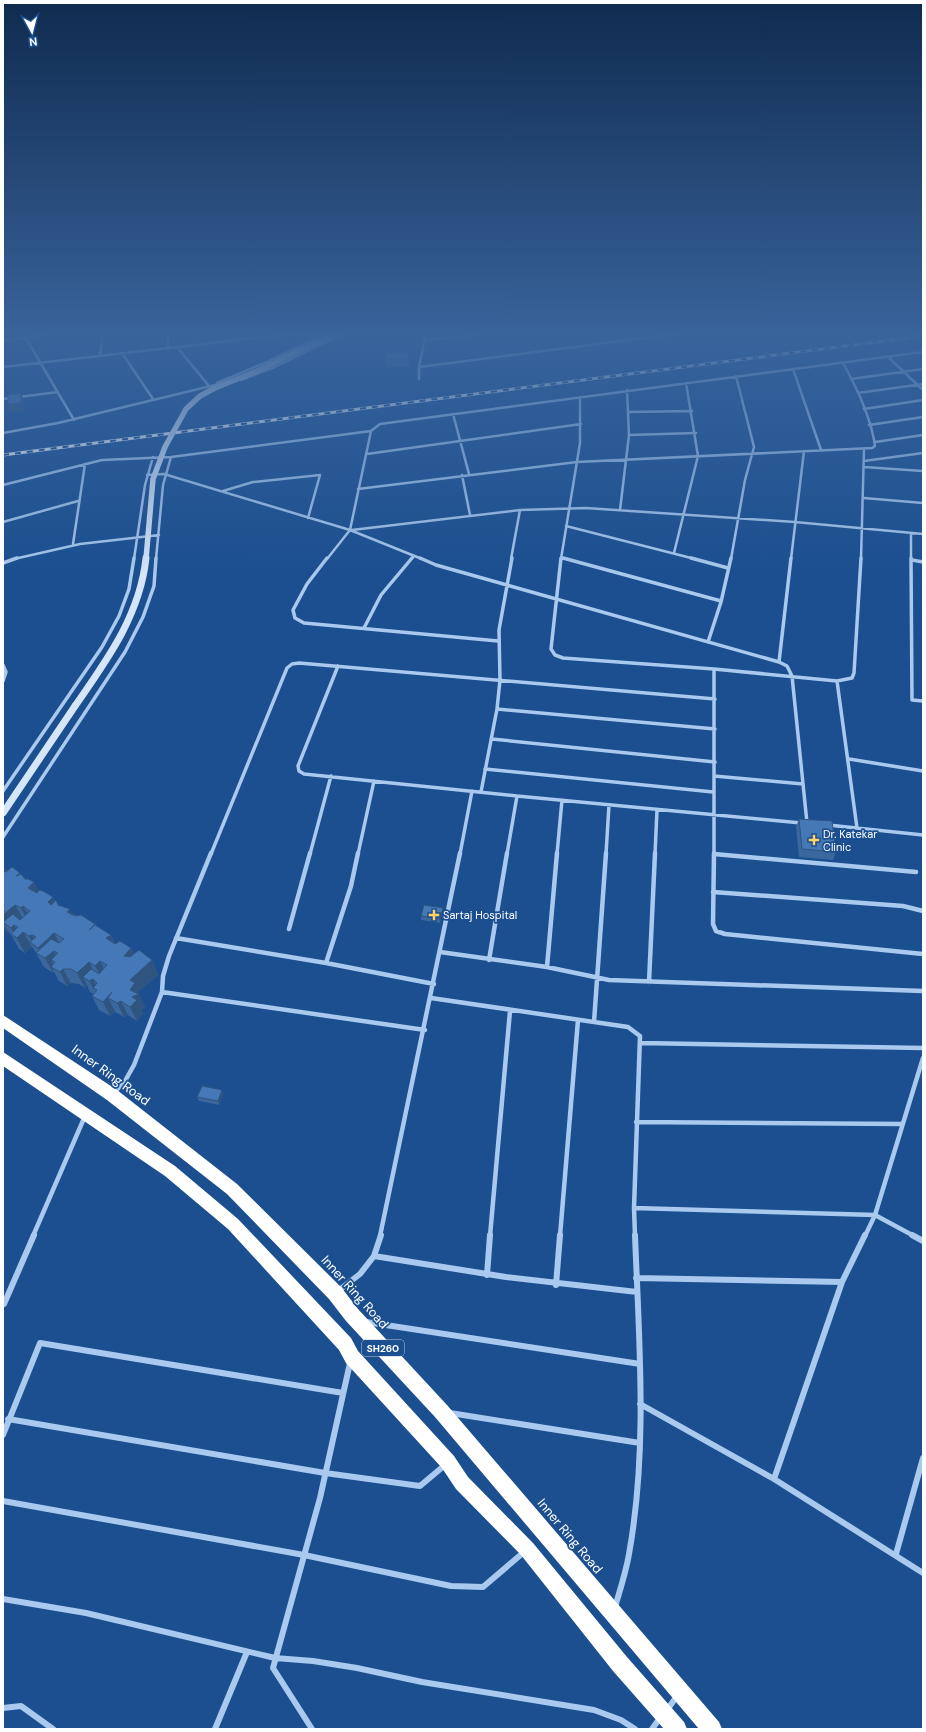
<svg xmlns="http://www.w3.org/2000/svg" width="926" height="1732" font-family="'DM Sans',sans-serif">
  <rect width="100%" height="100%" fill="#1b4f8f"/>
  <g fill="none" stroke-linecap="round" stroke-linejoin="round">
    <path stroke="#a9c9ee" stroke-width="2.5" d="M 23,333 L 74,420
      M 168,333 L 168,347
      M 235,333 L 235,340
      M 425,340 L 492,333
      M 3,341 L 42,335 L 43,333
      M 177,347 L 209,386
      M 122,353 L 153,399
      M 100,356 L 103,333
      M 887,356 L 923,390
      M 3,367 L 282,335 L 308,334 L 326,338
      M 419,367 L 683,333
      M 793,369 L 821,450
      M 419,379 L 419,367 L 426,333
      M 851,379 L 923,369
      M 241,380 L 275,367 L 345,333
      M 217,383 L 269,361 L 327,333
      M 858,393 L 923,384
      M 19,397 L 58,392
      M 3,399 L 12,398
      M 864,409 L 923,400
      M 628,412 L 692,411
      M 453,414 L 469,474
      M 869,425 L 923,417
      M 3,433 L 58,423 L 219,384
      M 629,435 L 696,433
      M 875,442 L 923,435
      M 367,454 L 581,424
      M 864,461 L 923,453
      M 864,467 L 923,471
      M 147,475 L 164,474 L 350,530 L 422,559
      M 462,475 L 470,515
      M 3,485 L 102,460 L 171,457 L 371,431
      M 358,489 L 577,462 L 872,448 L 875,446 C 871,417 857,388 843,363
      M 223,491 L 253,482 L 320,475 L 308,518
      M 864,498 L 923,503
      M 620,510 L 629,435 L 627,390
      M 3,522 L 78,501
      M 566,526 L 695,559
      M 352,530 L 520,510 L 586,508 L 795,522 L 923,534
      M 911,533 L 911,559
      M 73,544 L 85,464
      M 674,553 L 698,456 L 686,383
      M 561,558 L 567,559
      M 14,559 L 80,544 L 159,535
      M 134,559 L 145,485 L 153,457
      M 156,559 L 163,485 L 171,457
      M 327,559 L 350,530 L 371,431 L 380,424 L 923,352
      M 411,559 L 413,557
      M 511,559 L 520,510
      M 561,559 L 580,443 L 580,397
      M 731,559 L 745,480 L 754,447 L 736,376
      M 791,559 L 804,451
      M 861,559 L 864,449"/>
    <path stroke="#a9c9ee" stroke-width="3.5" d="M 327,558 L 307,584 L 293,610 L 295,618 L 304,623 L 498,641
      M 420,558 L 436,565 L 779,662 L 787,666 L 792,676 L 807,823
      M 561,558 L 551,649 L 555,655 L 563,658 L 714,669 L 837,681 L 852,678 L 854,673 L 861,558
      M 563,558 L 721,601
      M 691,558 L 728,568
      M 911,558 L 912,700 L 923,701
      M 912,560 L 923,562
      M 3,563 L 17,558
      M 364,628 L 381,595 L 412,558
      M 708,642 L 721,602 L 731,558
      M 779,662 L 791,558
      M 3,665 L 6,672 L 3,681
      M 338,666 L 298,766 L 299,771 L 304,774 L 517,796
      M 837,681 L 857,828
      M 497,709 L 715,729
      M 492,739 L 715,762
      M 849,759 L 923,771
      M 485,769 L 713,792
      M 714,776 L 803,784
      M 3,791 L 102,647 L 119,616 L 129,589 L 134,558
      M 481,792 L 497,709 L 500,680 L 499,630 L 512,558
      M 828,825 L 923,835
      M 3,837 L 125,652 L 143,617 L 154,586 L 156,558
      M 211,854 L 287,668 L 292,664 L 299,663 L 715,699
      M 310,854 L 331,776
      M 358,854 L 374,781
      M 460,854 L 472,791
      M 507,854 L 517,796 L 801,823
      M 557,854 L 562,800
      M 606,854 L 609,805
      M 655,854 L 657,810
      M 714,854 L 714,669"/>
    <path stroke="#a9c9ee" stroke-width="4.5" d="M 714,853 L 713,924 L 716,931 L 725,934 L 923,954
      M 714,854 L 916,872
      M 713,892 L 903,906 L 923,911
      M 289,929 L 310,853
      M 176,938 L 326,963 L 434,984
      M 440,952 L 547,967 L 609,980 L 923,991
      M 489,960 L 507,853
      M 326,963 L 351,886 L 358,853
      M 547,967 L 557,853
      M 649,982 L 655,853
      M 162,992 L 425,1030
      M 431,998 L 628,1027 L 640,1036 L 634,1208 L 635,1236
      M 594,1022 L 606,853
      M 641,1043 L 923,1048
      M 114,1093 L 125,1081 L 134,1065 L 162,992 L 163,976 L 169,956 L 211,853
      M 636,1122 L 903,1124
      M 634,1208 L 875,1215 L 914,1236
      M 33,1236 L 85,1116
      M 380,1236 L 460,853
      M 490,1236 L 510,1011
      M 560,1236 L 578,1020
      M 865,1236 L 875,1215 L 923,1058"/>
    <path stroke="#a9c9ee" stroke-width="6" d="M 912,1235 L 923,1241
      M 374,1256 L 506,1277 L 637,1292
      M 487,1275 L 490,1235
      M 636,1278 L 842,1282
      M 556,1285 L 560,1235
      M 338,1291 L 360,1274 L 374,1256 L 381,1235
      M 3,1303 L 4,1304 L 34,1235
      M 366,1322 L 640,1364
      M 640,1404 L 774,1479 L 842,1282 L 865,1235
      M 450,1413 L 640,1443
      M 8,1419 L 325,1473 L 420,1486 L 445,1465
      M 3,1435 L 40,1343 L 343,1393
      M 774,1479 L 923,1573
      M 3,1501 L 304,1555 L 451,1586 L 483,1587 L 524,1552
      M 896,1554 L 923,1458
      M 3,1599 L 86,1613 L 275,1658 L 313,1661 L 357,1668 L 422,1682 L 594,1710 L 621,1720 L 635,1729
      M 615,1607 C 620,1590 626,1572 629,1554 C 648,1449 639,1341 635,1235
      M 3,1708 L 21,1706 L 53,1729
      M 667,1710 L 677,1696
      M 215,1729 L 247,1652
      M 312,1729 L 273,1668 L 320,1498 L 350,1363
      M 652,1729 L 660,1718"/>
    <path stroke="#d6e6fa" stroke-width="7" d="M 3,813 L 75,706"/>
    <path fill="#fff" fill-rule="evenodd" d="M 3,1015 L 117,1090 L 237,1184 L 341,1287 L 358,1309 L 447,1405 L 719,1722 L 722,1729 L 699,1729 L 435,1417 L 346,1321 L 329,1299 L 227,1194 L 107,1100 L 3,1028 Z
      M 3,1052 L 175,1166 L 238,1219 L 351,1338 L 358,1351 L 454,1456 L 468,1477 L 533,1543 L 627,1657 L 684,1722 L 687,1729 L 664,1729 L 613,1671 L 521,1555 L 456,1489 L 442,1468 L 346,1363 L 339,1350 L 228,1229 L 165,1176 L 3,1066 Z"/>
    <g stroke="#fff" stroke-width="3">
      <path id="rail" d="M 3,455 L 923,336"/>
    </g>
    <use href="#rail" stroke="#1b4f8f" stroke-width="2" stroke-dasharray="6" stroke-linecap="butt"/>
    <path stroke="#d6e6fa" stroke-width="5.5" d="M 146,559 L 153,479 L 165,447 L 186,409 L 200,396 L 215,388 L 257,371 L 336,333"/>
    <path stroke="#d6e6fa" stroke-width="7" d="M 75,706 C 107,660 140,615 146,558"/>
  </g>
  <path fill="#3a679d" d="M 409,353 L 409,367 L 386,367 L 386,359 Z
    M 799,819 L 836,852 L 833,860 L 799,857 L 796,827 Z
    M 3,867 L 7,871 L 20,874 L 26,880 L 34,882 L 38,891 L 53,897 L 55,901 L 56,900 L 59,905 L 73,914 L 95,924 L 96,925 L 111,935 L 115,944 L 131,948 L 134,954 L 152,960 L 158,975 L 138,992 L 145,1008 L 141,1010 L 143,1014 L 137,1021 L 128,1015 L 124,1017 L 115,1012 L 115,1011 L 110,1016 L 99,1010 L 92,996 L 94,994 L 90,992 L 87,985 L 85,988 L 79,984 L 71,983 L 67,986 L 59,981 L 54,972 L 53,973 L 44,967 L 33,948 L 32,947 L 25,953 L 19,949 L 13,938 L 9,932 L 8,933 L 6,931 L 3,925 Z
    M 443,912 L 440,923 L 421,920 L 421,916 Z
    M 223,1093 L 219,1105 L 199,1101 L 197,1097 Z"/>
  <path fill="#305480" d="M 21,393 L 24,401 L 23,411 L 10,412 L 8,404 Z
    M 5,868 L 13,883 L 3,871 Z
    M 34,882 L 41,897 L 28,888 Z
    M 53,897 L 61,912 L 48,902 Z
    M 15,905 L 24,920 L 14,925 L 20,935 L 23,932 L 32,947 L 25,953 L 11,928 L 3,922 L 9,932 L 8,933 L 3,923 L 3,915 Z
    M 23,906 L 32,921 L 29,923 L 21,908 Z
    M 443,908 L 443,912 L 440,923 L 440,919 Z
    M 70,909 L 77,924 L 67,912 Z
    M 54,933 L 62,948 L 54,951 L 61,965 L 51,960 L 56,970 L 51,967 L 54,972 L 53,973 L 45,958 L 44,957 L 38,948 L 34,945 L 29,936 L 32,935 L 39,947 Z
    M 111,935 L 117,949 L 106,938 Z
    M 131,948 L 138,963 L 124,956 Z
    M 152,960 L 158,975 L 138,992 L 145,1008 L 141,1010 L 143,1014 L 137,1021 L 130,1007 L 130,980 Z
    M 100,961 L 107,975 L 103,980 L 95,966 Z
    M 89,962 L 96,976 L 93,979 L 101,993 L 93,988 L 89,981 L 83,977 L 87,985 L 85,988 L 77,973 Z
    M 63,969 L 71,983 L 67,986 L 60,972 Z
    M 112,992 L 121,1001 L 128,1015 L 124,1017 L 117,1003 L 108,998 L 115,1011 L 110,1016 L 103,1002 Z
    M 222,1090 L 223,1093 L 219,1105 L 218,1101 Z"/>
  <path fill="#4478b7" stroke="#305480" d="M 386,353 L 409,353 L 409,359 L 386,359 Z
    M 21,393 L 21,403 L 8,404 L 8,395 Z
    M 799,819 L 832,821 L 836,852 L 802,849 Z
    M 12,867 L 20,873 L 16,876 L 21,874 L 26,880 L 26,878 L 34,882 L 28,888 L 37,893 L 39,890 L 43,891 L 53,897 L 48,902 L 51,905 L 56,900 L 58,905 L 70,909 L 67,912 L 75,916 L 81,915 L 95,924 L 89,930 L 95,925 L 111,935 L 106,938 L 115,944 L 120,941 L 131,948 L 124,956 L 130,957 L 139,950 L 152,960 L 130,980 L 135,983 L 130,990 L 139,994 L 132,997 L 137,1000 L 130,1007 L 121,1001 L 117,1003 L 108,998 L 112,992 L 103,1002 L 92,996 L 97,990 L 93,988 L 97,983 L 93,979 L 89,981 L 83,977 L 91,969 L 99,974 L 107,965 L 100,961 L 95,966 L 89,962 L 77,973 L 71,969 L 63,969 L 60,972 L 51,967 L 55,962 L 51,960 L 58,953 L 54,951 L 45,958 L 36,953 L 51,939 L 59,943 L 64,939 L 54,933 L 38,948 L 30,942 L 36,937 L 32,935 L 29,936 L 23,932 L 17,938 L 11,934 L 18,927 L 14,925 L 11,928 L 3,922 L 13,914 L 20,920 L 30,911 L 23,906 L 21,908 L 15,905 L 3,915 L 3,912 L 5,911 L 3,909 L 3,871 L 6,872 Z
    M 424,905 L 443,908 L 440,919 L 421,916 Z
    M 202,1086 L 222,1090 L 218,1101 L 197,1097 Z"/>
  <linearGradient id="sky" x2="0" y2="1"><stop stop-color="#0f2b4f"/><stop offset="0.58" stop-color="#39639b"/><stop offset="1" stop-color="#39639b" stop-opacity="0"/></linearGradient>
  <rect width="926" height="575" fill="url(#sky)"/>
  <g fill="#ffd166" stroke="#1b4f8f" stroke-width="1.5">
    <path d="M812 834h4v4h4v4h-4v4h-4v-4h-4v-4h4z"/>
    <path d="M432 909h4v4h4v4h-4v4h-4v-4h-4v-4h4z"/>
  </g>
  <g text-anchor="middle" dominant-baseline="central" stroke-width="3.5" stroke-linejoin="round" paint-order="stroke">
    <rect fill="#1b4f8f" stroke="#bbcadd" stroke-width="1" x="362" y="1340" width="42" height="16" rx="3"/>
    <g font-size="10" font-weight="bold" fill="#fff">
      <text x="383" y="1348">SH260</text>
    </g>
    <g font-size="11" fill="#fff" stroke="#1b4f8f" text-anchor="start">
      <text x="823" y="834">Dr. Katekar<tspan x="823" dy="13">Clinic</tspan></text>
      <text x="443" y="915">Sartaj Hospital</text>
    </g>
    <g font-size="13" fill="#fff" stroke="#1b4f8f">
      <text transform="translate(111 1075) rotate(36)">Inner Ring Road</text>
      <text transform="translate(355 1292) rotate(48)">Inner Ring Road</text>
      <text transform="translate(570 1536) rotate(50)">Inner Ring Road</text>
    </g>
  </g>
  <rect width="926" height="1732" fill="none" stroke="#ffffff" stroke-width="8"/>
  <g transform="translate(32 32) rotate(173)" stroke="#1b4f8f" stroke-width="3" paint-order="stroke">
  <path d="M0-3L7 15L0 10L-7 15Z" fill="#ffffff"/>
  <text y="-6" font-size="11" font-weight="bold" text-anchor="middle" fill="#ffffff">N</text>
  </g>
</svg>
